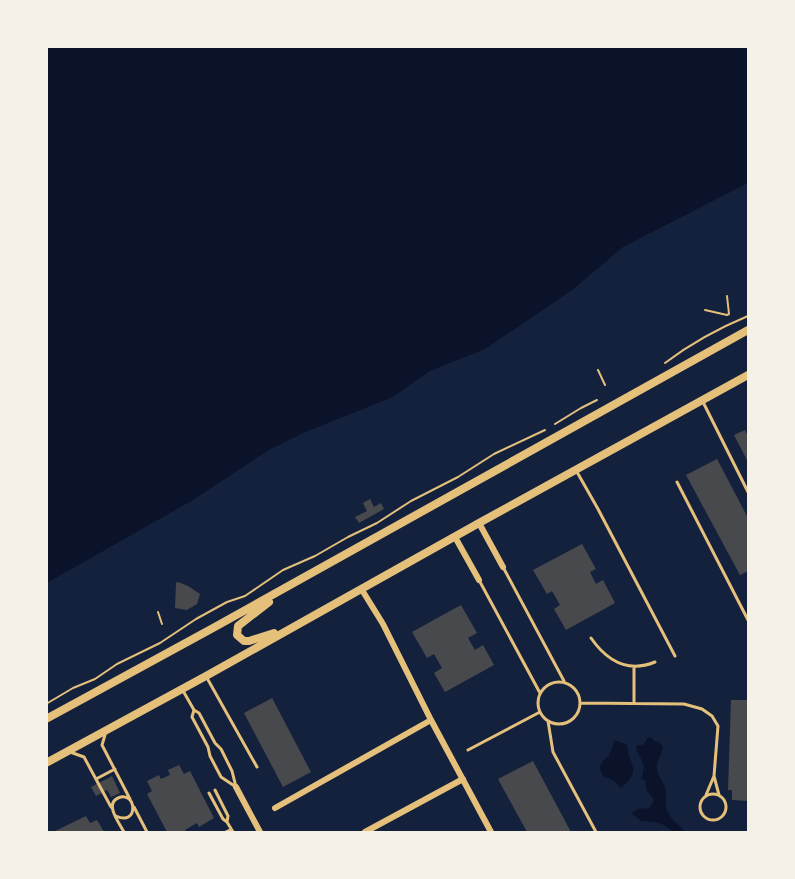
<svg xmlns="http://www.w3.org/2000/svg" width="795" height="879" font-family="'Space Grotesk',sans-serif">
  <rect width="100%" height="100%" fill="#14213d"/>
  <path fill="#0b132b" d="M 46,47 L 748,47 L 748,183 L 623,247 L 571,291 L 485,349 L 430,371 L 393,397 L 303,433 L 269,450 L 193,500 L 47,583 Z
    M 651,737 L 654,741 L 659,742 L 663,747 C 662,754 658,759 657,765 C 656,774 662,779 665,787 C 667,793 665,800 666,806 C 667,817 679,824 685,832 L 674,832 L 662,824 L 654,822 L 641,821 L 631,813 L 638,809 L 649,808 L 653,803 L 653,798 L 647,791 L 645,780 L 641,779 C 647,764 641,761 636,748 L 637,745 C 642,745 646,745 647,738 Z
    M 615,740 L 627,745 C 629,767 643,769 621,788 L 614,781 L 603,776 L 599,768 L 602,762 L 609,755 Z"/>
  <path fill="#48494c" d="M 745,430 L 748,436 L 748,462 L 734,435 Z
    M 717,459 L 748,518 L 748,571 L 740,575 L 686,475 Z
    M 370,499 L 374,507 L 381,503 L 384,509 L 359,523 L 355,517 L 367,511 L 363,503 Z
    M 582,544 L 596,569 L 590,572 L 596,584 L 603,580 L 615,603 L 566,630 L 554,609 L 560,605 L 552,591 L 547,594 L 533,570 Z
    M 178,582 L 188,586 L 200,594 L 197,604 L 187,610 L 175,608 L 176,583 Z
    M 461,605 L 477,633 L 468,638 L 475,650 L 483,645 L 494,665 L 445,692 L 434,673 L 442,668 L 434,654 L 427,658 L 412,632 Z
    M 272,698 L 311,772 L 283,787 L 244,713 Z
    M 731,700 L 748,700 L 748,801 L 732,800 L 732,790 L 728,790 Z
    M 533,761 L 571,832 L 527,832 L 498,779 Z
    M 179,765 L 184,774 L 190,771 L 214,818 L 199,827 L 197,823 L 185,830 L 186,832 L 167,832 L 147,794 L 152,791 L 147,781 L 159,775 L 161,779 L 170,775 L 168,770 Z
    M 112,776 L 120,793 L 111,797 L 107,790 L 96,796 L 91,787 Z
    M 86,816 L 90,823 L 97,820 L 104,832 L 53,832 Z"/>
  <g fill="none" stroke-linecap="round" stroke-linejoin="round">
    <path stroke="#e5c07b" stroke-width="2" d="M 705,310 L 727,315 L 729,314 L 727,296
      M 665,363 C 690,344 719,328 748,316
      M 598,370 L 605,385
      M 555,424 L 581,408 L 597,400
      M 158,612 L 162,624
      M 46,704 L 73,688 L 95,679 L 117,664 L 160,643 L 196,619 L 227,602 L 245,596 L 283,570 L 315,556 L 348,537 L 377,523 L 411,501 L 458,477 L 494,454 L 545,430"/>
    <path stroke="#e5c07b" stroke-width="3" d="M 703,402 L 748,492
      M 577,472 L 598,509 L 675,656
      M 677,482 L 748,620
      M 503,567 L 564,681
      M 479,580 L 540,693
      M 591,638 C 607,661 628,673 655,662
      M 207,678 L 257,767
      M538 703a21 21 0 1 1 42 0a21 21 0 1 1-42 0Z
      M 182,689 L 194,710 L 199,713 L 215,743 L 221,749 L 232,771 L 236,787 L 221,777 L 210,756 L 208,747 L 192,717 L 194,710
      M 581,703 L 684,704 L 702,709 L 712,716 L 718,726 L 714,776
      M 634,703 L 634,667
      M 548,721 L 553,752 L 596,832
      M 105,735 L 102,745 L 130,799
      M 468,750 L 540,712
      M 70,752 L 84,757 L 111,807
      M 96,779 L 115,769
      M 209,793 L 223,819 L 227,822 L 228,816 L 215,790
      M700 807a13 13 0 1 1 26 0a13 13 0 1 1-26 0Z
      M 706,795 L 714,776 L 719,795
      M 134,807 L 147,832
      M 116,816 C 139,827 137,790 118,798 C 104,804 120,824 124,832
      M 227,822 L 233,832
      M 226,832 L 231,830"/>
    <path stroke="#e5c07b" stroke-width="6" d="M 479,523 L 503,567
      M 455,537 L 479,580
      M 362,590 L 383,624 L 431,720 L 491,832
      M 236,787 L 260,832
      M 275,808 L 431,720
      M 365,832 L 463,779"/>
    <path stroke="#e5c07b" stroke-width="8" d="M 269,602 L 238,626 L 237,635 L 244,641 L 249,641 L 274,633
      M 46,719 L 213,628 L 748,330
      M 46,763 L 206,676 L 479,523 L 748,375"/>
  </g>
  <rect width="795" height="879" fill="none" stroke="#f6f1e7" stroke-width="96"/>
</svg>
